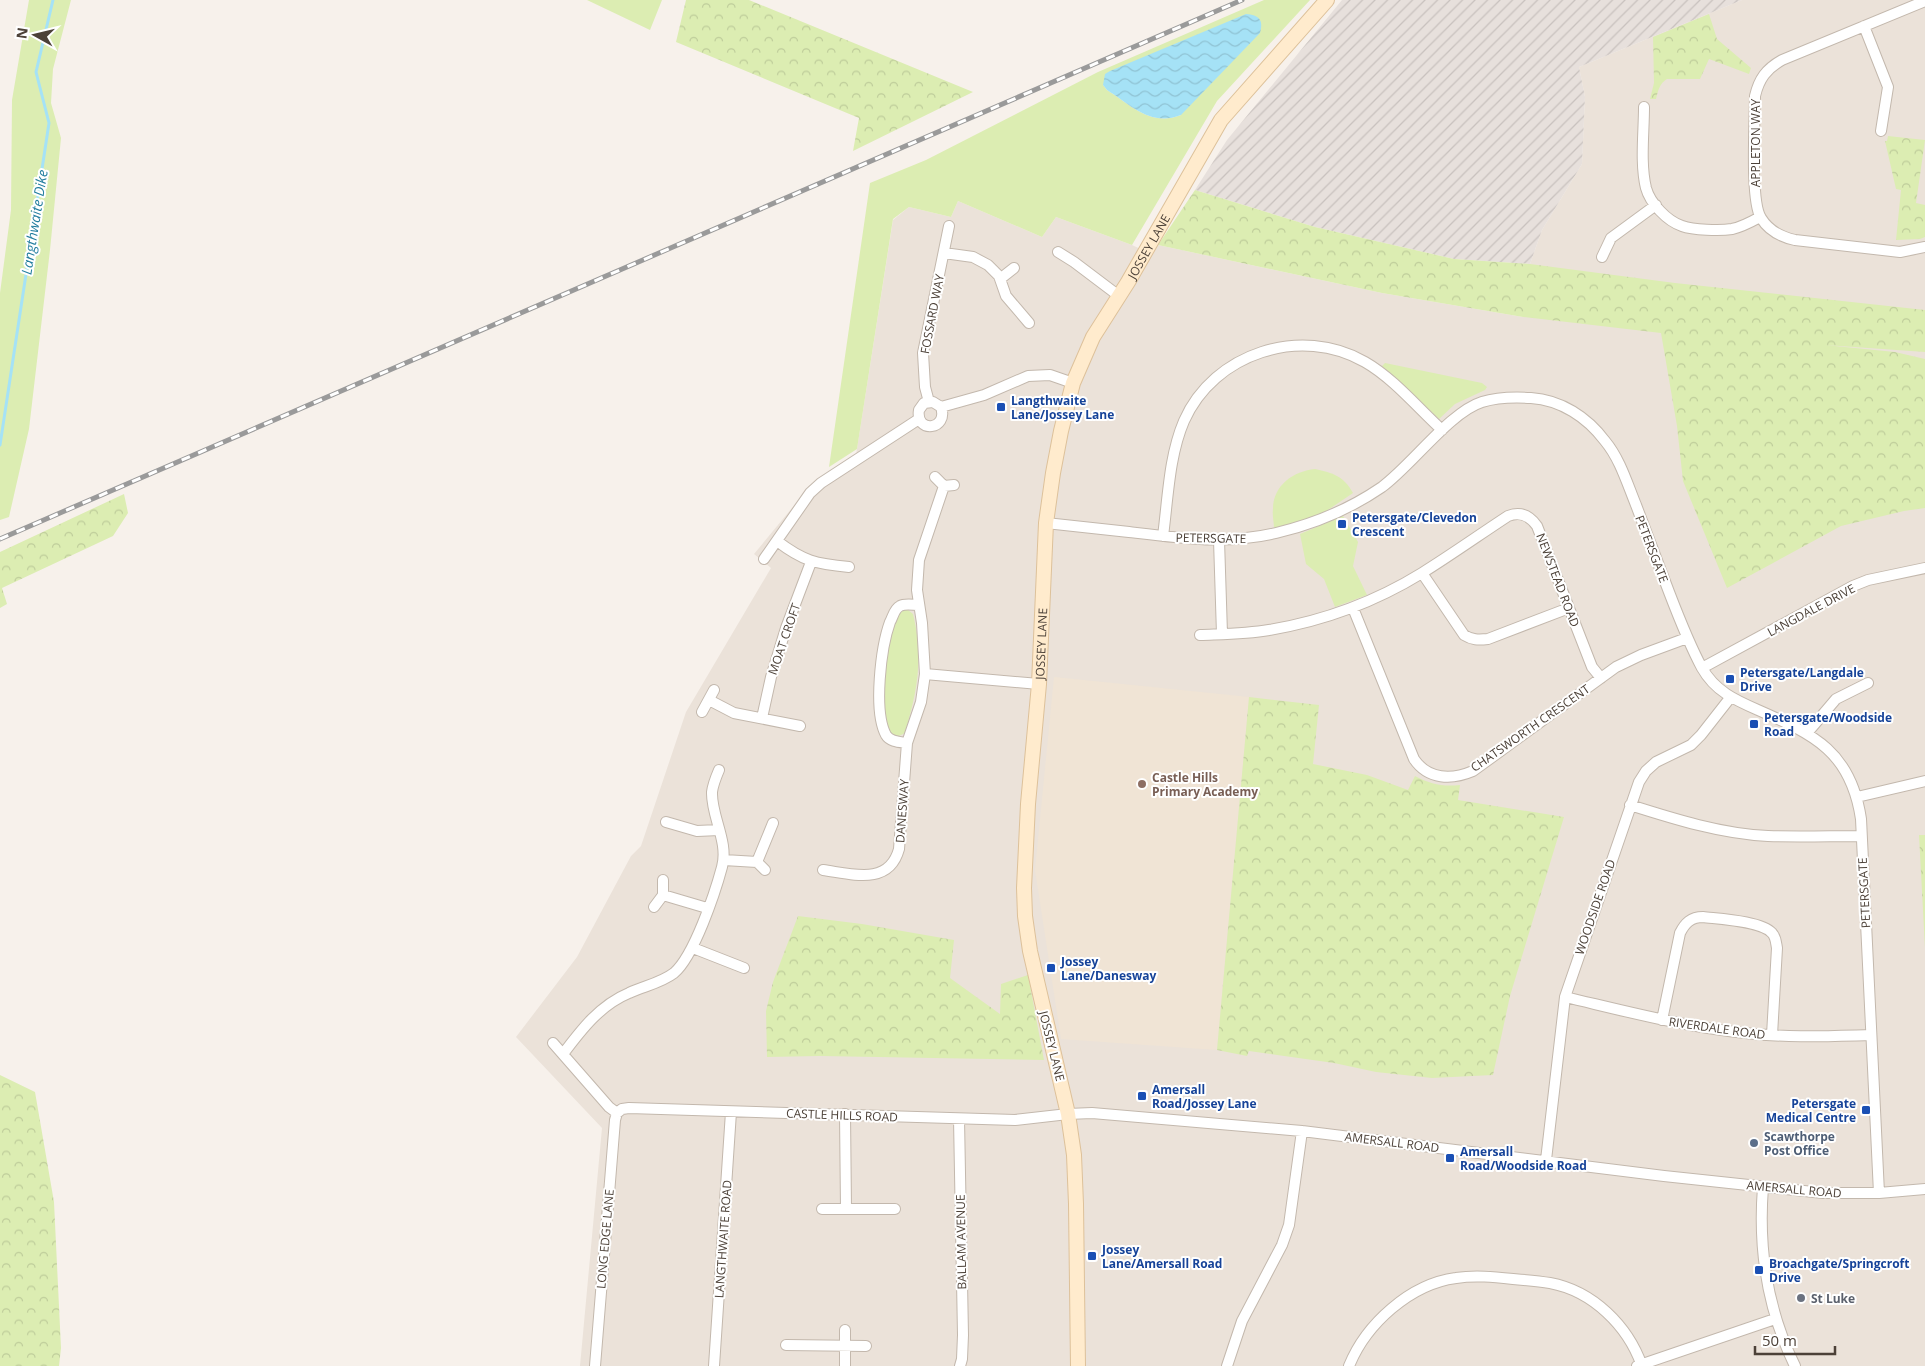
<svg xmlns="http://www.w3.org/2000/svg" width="1925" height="1366" font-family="'Open Sans',sans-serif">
  <defs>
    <pattern id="industrial-furrows" width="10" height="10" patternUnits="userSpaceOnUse" patternTransform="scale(1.25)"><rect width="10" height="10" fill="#e7e0dc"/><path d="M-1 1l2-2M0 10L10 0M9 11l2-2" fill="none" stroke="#c8c1be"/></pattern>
    <pattern id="forest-crowns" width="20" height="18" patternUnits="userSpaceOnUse" patternTransform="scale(1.25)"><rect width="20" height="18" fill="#dcedb2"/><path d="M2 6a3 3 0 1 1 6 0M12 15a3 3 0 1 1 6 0" fill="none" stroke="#becc9a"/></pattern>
    <pattern id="water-waves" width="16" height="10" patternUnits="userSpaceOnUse" patternTransform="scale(1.25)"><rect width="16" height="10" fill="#a5e2f6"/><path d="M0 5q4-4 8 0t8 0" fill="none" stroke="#90c3d4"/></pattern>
  </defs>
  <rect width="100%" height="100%" fill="#f7f1eb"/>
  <path fill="#ebe2d9" d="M 1742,0 L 1925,0 L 1925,1366 L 580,1366 L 602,1128 L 516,1037 L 577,957 L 631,856 L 641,846 L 686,712 L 771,568 L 754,554 L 811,485 L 856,455 L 893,220 L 909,207 L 951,217 L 958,201 L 1042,237 L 1056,217 L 1132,245 L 1151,254 L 1158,245 L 1382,293 L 1523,317 L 1530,264 L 1542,230 L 1582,164 L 1585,97 L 1579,67 Z"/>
  <path fill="url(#industrial-furrows)" d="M 1342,0 L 1742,0 L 1579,67 L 1585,97 L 1582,164 L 1542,230 L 1530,264 L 1454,259 L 1315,227 L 1195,190 L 1227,140 Z"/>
  <path fill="#f0e4d5" d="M 1054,677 L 1249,697 L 1217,1050 L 1061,1039 L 1035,870 Z"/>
  <path fill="#dcedb2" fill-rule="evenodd" d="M 29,0 L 71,0 L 53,69 L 51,103 L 61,138 L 50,250 L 29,429 L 9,517 L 0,520 L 0,293 L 11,210 L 12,100 Z
    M 587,0 L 662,0 L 650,30 Z
    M 1264,0 L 1310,0 L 1217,101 L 1132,245 L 1056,217 L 1042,237 L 958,201 L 951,217 L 909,207 L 893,219 L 857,449 L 829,467 L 870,183 L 926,160 L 1098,72 ZM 1103,85 L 1181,115 C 1151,127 1132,106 1107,90 Z
    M 1385,363 L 1482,383 L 1487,387 L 1485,390 L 1455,404 L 1439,419 L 1382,366 Z
    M 1315,469 C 1333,473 1344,476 1353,493 L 1319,516 L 1274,528 C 1274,522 1272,515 1273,509 C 1273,485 1294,471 1315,469 Z
    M 1343,516 L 1358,542 L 1353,566 L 1367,595 L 1335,607 L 1324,579 L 1306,564 L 1300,534 Z
    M 901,609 L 908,610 L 913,614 C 924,659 917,691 905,733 L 895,738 L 889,732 L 883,702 L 886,650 L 898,612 Z"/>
  <path fill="url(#forest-crowns)" d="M 686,0 L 749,0 L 973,92 L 853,151 L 859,118 L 676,42 Z
    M 1709,14 L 1717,39 L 1751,68 L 1749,74 L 1709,59 L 1700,79 L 1667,79 C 1659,84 1658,91 1656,99 L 1650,99 L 1654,83 L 1653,37 Z
    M 1888,136 L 1925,140 L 1916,203 L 1925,205 L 1925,237 L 1920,239 L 1896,240 L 1901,190 L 1896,189 L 1885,141 L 1887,141 Z
    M 1195,190 L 1315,227 L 1454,259 L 1530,264 L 1675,283 L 1925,310 L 1925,352 L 1825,345 L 1895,352 L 1925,359 L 1925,508 L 1904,511 L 1841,526 L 1727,588 L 1683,481 L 1677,426 L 1661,333 L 1523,317 L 1382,293 L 1158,245 Z
    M 124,494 L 128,513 L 113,536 L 2,588 L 7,604 L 0,608 L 0,552 Z
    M 1249,697 L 1319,705 L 1313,764 L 1367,775 L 1408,790 L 1415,776 C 1430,784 1443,787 1460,785 L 1458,800 L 1564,817 L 1510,996 L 1493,1075 L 1432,1078 L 1376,1072 L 1334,1063 L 1249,1051 L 1247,1056 L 1217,1050 Z
    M 1919,835 L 1925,835 L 1925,948 Z
    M 798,916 L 862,924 L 954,940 L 950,978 L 1000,1014 L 1001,984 L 1028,975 L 1044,1060 L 820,1056 L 767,1057 L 766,1011 L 773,982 Z
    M 0,1075 L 35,1092 L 54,1202 L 61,1348 L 59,1366 L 0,1366 Z"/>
  <path fill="url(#water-waves)" d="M 1246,14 C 1259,15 1264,20 1260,33 L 1181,115 C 1151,127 1132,106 1107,90 L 1103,85 L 1105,74 L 1110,71 Z"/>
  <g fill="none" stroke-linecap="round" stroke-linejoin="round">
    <path stroke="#a5e2f6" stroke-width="3" d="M 0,445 L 49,123 L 36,72 L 53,0"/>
    <g stroke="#c3b8ad" stroke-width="12">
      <path id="street" d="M 1925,1 L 1782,60 C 1766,69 1759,79 1755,96 C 1755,121 1750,201 1761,218 C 1769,231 1781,237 1795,240 L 1900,252 L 1925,247
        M 1864,26 L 1888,87 L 1881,131
        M 1644,107 C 1644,133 1640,163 1646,188 C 1650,203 1667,221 1682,226 C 1693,230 1720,231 1732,229 C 1742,227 1751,222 1760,217
        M 1058,252 L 1074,262 L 1119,296
        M 944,253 L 973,257 L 988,265 L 999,276 L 1006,296 L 1029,323
        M 1602,257 L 1611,238 L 1656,205
        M 1000,279 L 1014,268
        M 929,402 L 925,387 L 923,353 L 949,226
        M 941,407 C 949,430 915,434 919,410 L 924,403 L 933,402 L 941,407 L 984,395 L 1028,376 L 1050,375 L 1073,383
        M 935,477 L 944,486 L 954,485
        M 1046,523 C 1074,526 1101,529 1129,532 C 1178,538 1227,545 1276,533 C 1314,524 1350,509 1382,487 C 1412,465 1450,412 1482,402 C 1498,397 1515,397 1531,398 C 1561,400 1587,417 1605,441 C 1620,459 1627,483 1636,505 C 1647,534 1658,563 1669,592 C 1679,618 1689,644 1702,668 C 1715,691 1735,700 1758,710 C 1815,735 1851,752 1861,819 L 1879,1193
        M 1163,536 C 1168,498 1169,456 1184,421 C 1214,353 1301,325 1365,362 C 1393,378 1418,408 1442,430
        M 1219,540 L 1222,634
        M 777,541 C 803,561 816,564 849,567
        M 764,559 L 810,493 L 821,483 L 919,419
        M 1422,573 L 1464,635 C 1472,640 1478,640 1488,639 L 1569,608
        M 1353,608 L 1414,759 C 1428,780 1452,780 1473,771 L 1616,667 L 1641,655 L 1687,638
        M 1200,635 C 1223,634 1246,634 1269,630 C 1323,621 1375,602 1422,573 C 1451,555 1479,535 1508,516 C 1521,511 1530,516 1537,526 L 1592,667 L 1601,678
        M 1702,668 L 1853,586 L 1868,580 L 1925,568
        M 925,674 L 1039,684
        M 709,700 L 734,713 L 800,726
        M 702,712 L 714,690
        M 762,718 L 771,677 L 786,628 L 811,562
        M 1807,733 L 1836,699 L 1868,683
        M 907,743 C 900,742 890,742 886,735 C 873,711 881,647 890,622 C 893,617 894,609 900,606 C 905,603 913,605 919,605
        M 1857,797 L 1925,781
        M 1630,805 C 1674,819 1722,834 1768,836 C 1799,837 1830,836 1861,836
        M 666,822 L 697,831 L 719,830
        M 724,860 L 757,862
        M 765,870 L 757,862 L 773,823
        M 823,870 C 852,874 889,886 899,849 L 907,743 L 921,702 L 925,674 L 922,623 L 917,590 L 919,560 L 944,486
        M 663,895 L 707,908
        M 654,907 L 663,895 L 663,880
        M 693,948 L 744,968
        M 1565,997 C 1625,1011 1685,1027 1745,1033 C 1787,1038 1830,1036 1871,1035
        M 1662,1020 L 1680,933 C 1685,923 1691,917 1703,917 C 1719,919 1761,921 1772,933 C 1776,937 1776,943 1777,948 L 1772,1035
        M 553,1043 L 609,1107 L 617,1113
        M 563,1054 C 581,1030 600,1005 629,993 C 644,986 661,983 674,973 C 694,956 715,893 722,867 C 729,842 711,816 712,792 C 713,784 716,777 719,770
        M 617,1113 L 622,1109 L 629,1108 L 1015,1120 L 1068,1114 L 1092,1113 L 1302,1131 L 1664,1176 L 1823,1193 L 1879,1193 L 1925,1189
        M 845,1114 L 846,1209
        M 959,1119 L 963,1335 L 962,1359 L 960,1366
        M 1546,1160 L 1565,997 L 1639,782 L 1646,771 L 1656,762 L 1691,745 L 1701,735 L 1730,698
        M 1763,1187 C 1758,1250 1767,1309 1795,1366
        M 822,1209 L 895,1209
        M 845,1330 L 845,1366
        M 786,1345 L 866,1346
        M 595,1366 L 615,1120 L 617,1113
        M 714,1366 L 731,1112
        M 1227,1366 L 1242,1321 L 1282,1245 L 1289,1225 L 1302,1131
        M 1349,1366 C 1366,1324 1410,1284 1456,1278 C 1475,1275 1494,1277 1513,1279 C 1525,1280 1538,1281 1550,1283 C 1593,1291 1628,1326 1642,1366
        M 1637,1366 L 1775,1319"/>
    </g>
    <g stroke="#ddc19a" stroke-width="16">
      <g id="secondary">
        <path id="s1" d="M 1078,1366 L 1076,1204 L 1074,1155 L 1068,1114 L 1030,951 L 1025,916 L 1024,888 L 1028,804 L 1039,684 L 1046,523 L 1053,473 L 1061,431 L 1073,383 L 1093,337 L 1128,282 L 1221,120 L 1327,0"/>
      </g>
    </g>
    <use href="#street" stroke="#fff" stroke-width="10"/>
    <use href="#secondary" stroke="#ffebcd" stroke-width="14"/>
    <g stroke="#9a9a9a" stroke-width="5">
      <path id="rail" d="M 0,539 L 1242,0"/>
    </g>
    <use href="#rail" stroke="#fff" stroke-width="3" stroke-dasharray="9" stroke-linecap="butt"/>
  </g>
  <g fill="#1a4fb4" stroke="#fff" stroke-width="2">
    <rect x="996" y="402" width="10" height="10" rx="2.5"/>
    <rect x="1337" y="519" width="10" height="10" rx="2.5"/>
    <rect x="1725" y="674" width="10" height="10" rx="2.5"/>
    <rect x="1749" y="719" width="10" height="10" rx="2.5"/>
    <rect x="1046" y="963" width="10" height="10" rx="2.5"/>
    <rect x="1137" y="1091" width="10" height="10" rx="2.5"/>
    <rect x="1861" y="1105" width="10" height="10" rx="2.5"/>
    <rect x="1445" y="1153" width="10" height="10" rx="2.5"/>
    <rect x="1087" y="1251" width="10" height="10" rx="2.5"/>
    <rect x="1754" y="1265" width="10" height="10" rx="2.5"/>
  </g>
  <circle fill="#8d6e63" stroke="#fff" stroke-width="2" cx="1142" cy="784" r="5"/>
  <circle fill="#5c6f8a" stroke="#fff" stroke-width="2" cx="1754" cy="1143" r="5"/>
  <circle fill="#6b7280" stroke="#fff" stroke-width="2" cx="1801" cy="1298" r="5"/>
  <g text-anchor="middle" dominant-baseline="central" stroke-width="4" stroke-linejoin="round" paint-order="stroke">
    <g font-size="12" fill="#4c4138" stroke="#fff">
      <text transform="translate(1755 143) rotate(-90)">APPLETON WAY</text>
      <text stroke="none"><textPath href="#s1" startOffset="1148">JOSSEY LANE</textPath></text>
      <text transform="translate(932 314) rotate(-79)">FOSSARD WAY</text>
      <text transform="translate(1211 538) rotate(1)">PETERSGATE</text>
      <text transform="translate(1652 549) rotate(69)">PETERSGATE</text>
      <text transform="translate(1558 580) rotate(69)">NEWSTEAD ROAD</text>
      <text transform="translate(1811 610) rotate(-28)">LANGDALE DRIVE</text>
      <text transform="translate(784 639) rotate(-71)">MOAT CROFT</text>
      <text stroke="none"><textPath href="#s1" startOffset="728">JOSSEY LANE</textPath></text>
      <text transform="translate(1530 728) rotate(-35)">CHATSWORTH CRESCENT</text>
      <text transform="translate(902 811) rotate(-86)">DANESWAY</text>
      <text transform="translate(1864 893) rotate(-93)">PETERSGATE</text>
      <text transform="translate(1595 907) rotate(-71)">WOODSIDE ROAD</text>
      <text transform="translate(1717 1028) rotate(8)">RIVERDALE ROAD</text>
      <text transform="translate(1052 1046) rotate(76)">JOSSEY LANE</text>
      <text transform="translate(842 1115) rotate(2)">CASTLE HILLS ROAD</text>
      <text transform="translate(1392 1142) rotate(7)">AMERSALL ROAD</text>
      <text transform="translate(1794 1189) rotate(5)">AMERSALL ROAD</text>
      <text transform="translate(605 1239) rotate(-85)">LONG EDGE LANE</text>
      <text transform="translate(723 1239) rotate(-86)">LANGTHWAITE ROAD</text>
      <text transform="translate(961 1242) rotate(-91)">BALLAM AVENUE</text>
    </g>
    <g font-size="12" font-weight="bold" fill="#164399" stroke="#fff" text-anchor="start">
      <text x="1011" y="400">Langthwaite<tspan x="1011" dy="14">Lane/Jossey Lane</tspan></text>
      <text x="1352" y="517">Petersgate/Clevedon<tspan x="1352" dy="14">Crescent</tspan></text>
      <text x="1740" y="672">Petersgate/Langdale<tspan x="1740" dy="14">Drive</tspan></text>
      <text x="1764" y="717">Petersgate/Woodside<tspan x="1764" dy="14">Road</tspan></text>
      <text x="1061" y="961">Jossey<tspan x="1061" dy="14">Lane/Danesway</tspan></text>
      <text x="1152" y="1089">Amersall<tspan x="1152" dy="14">Road/Jossey Lane</tspan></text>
      <text x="1856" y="1103" text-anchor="end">Petersgate<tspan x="1856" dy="14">Medical Centre</tspan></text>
      <text x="1460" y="1151">Amersall<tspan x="1460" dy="14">Road/Woodside Road</tspan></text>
      <text x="1102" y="1249">Jossey<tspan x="1102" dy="14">Lane/Amersall Road</tspan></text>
      <text x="1769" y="1263">Broachgate/Springcroft<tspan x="1769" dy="14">Drive</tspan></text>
    </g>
    <g font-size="12" font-weight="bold" fill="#785e54" stroke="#fff" text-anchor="start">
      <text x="1152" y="777">Castle Hills<tspan x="1152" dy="14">Primary Academy</tspan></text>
    </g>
    <g font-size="12" font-weight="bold" fill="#4e5e75" stroke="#fff" text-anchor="start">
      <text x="1764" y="1136">Scawthorpe<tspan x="1764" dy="14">Post Office</tspan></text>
    </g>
    <g font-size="12" font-weight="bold" fill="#5b616d" stroke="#fff" text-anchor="start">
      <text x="1811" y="1298">St Luke</text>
    </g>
    <g font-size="14" font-style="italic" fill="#237e9f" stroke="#fff">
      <text transform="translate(34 222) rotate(-81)">Langthwaite Dike</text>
    </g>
  </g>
  <g transform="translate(35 35) rotate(278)" stroke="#ffffff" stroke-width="4" paint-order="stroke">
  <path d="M0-4L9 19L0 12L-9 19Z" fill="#4c4138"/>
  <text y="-8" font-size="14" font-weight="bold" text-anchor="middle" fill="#4c4138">N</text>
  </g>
  <path d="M1755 1346v8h80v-8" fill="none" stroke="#4c4138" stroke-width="2.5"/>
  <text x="1762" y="1346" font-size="15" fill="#4c4138" stroke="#ffffff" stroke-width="4" paint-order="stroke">50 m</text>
</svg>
